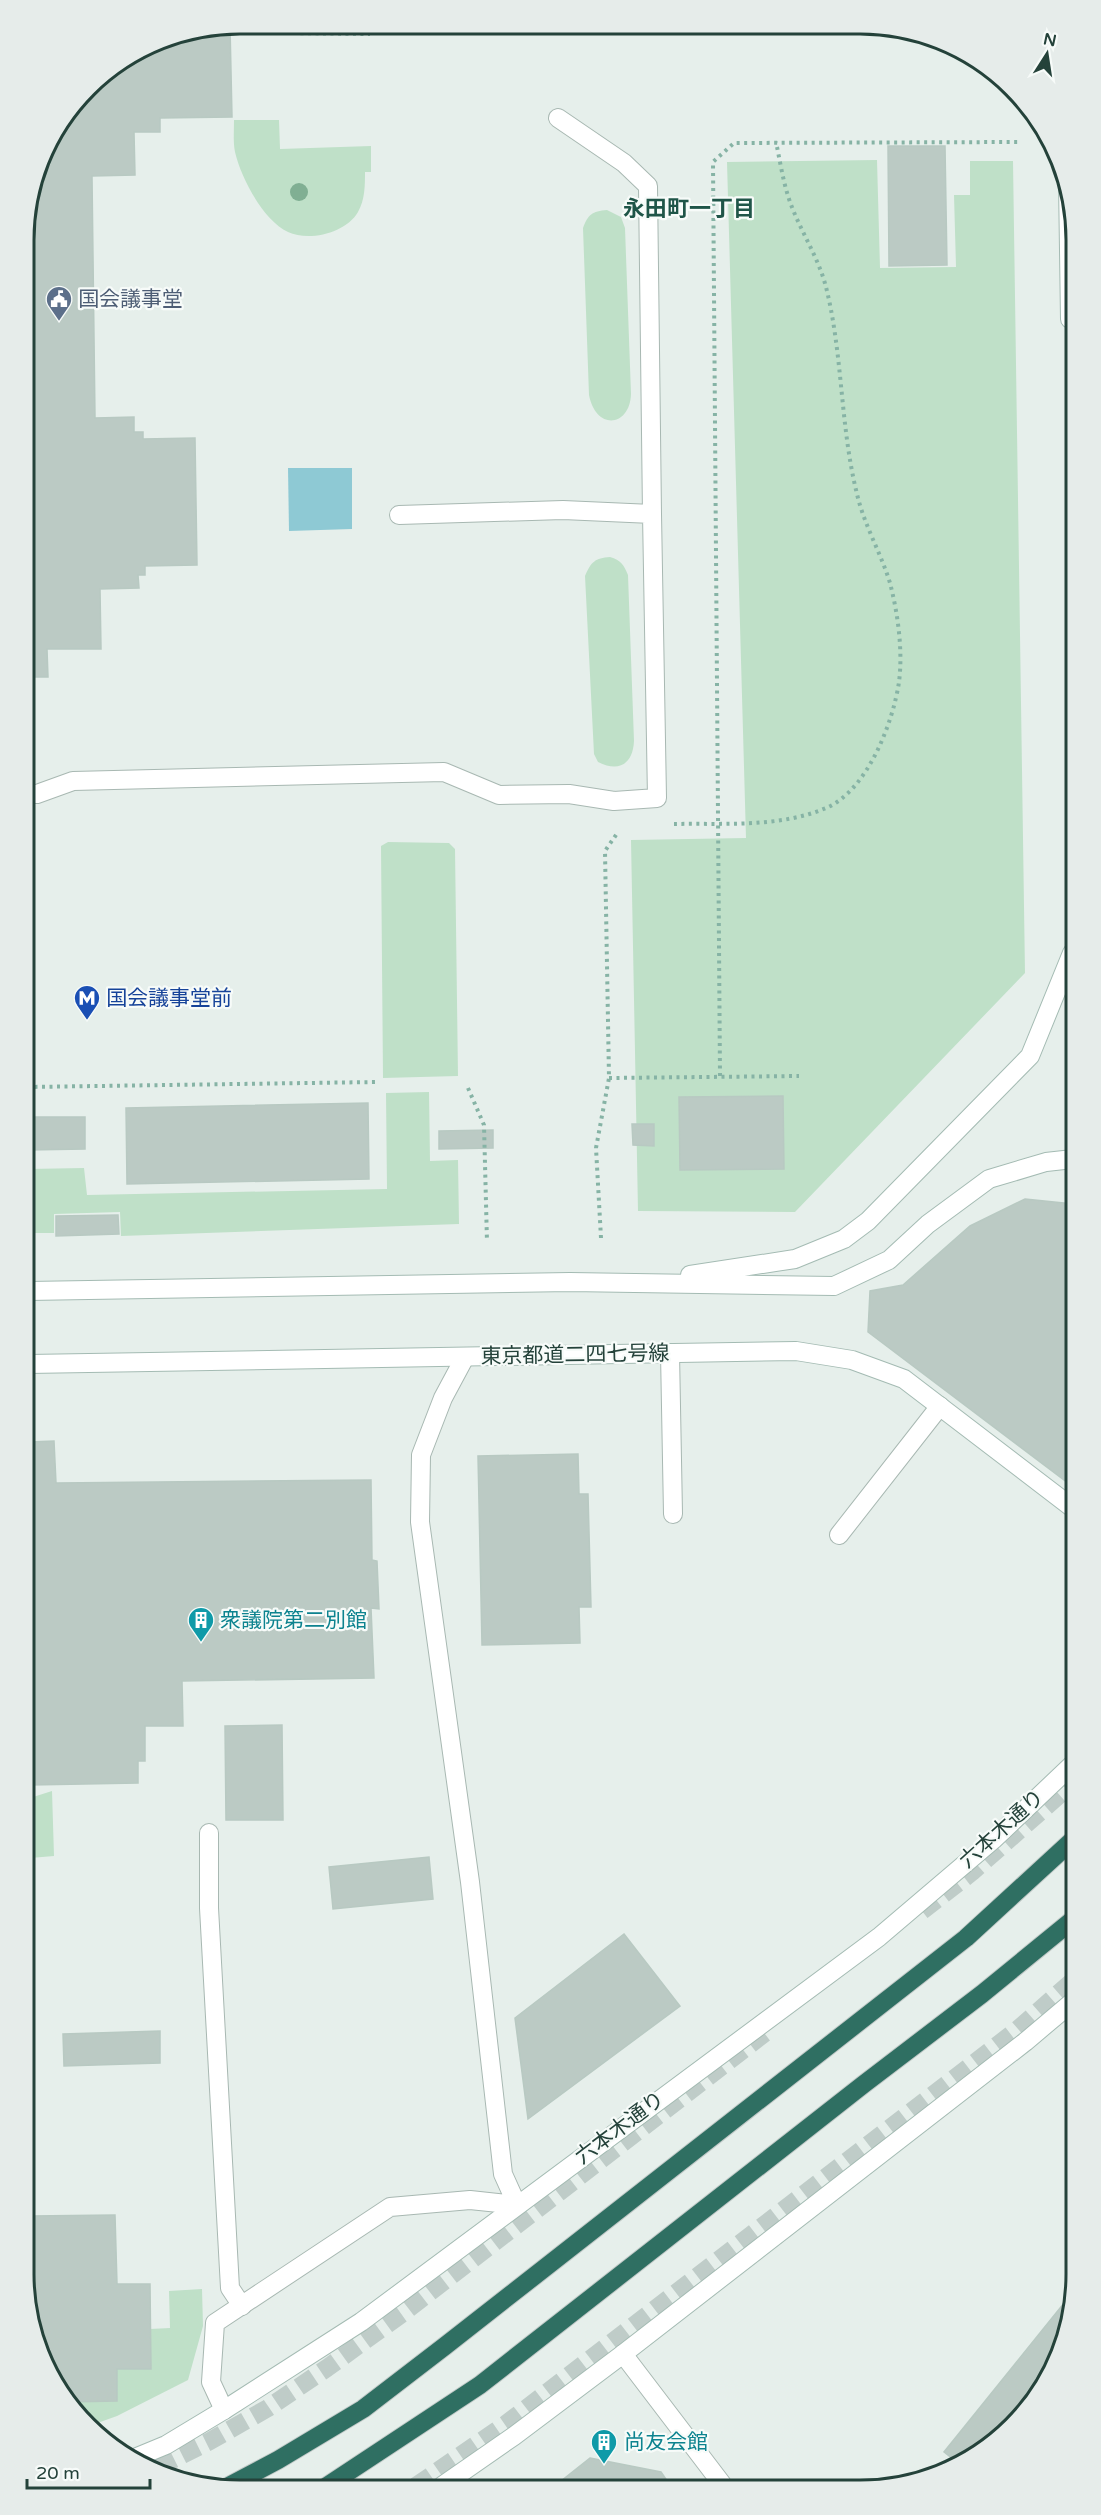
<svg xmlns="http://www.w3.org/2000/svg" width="1101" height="2515" font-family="'Varela Round','Noto Sans JP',sans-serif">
  <rect width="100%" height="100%" fill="#e6efeb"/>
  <path fill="#bfe0c8" d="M 234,120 L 279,120 L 280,149 L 371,146 L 371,172 L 365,172 C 365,185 365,200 358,212 C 346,233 309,242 288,232 C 263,220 241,178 235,152 C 233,142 234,130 234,120 Z
    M 877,160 L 880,268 L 956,267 L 954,195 L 970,195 L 970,161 L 1013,161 L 1025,973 L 795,1212 L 638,1211 L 631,840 L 746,838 L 727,162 Z
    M 607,210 L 621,217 L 625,228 L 631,394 C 630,427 596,431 589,395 L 583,228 C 588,215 592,211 607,210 Z
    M 610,557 C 621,560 624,565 628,575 L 634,741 C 633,763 620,773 598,762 L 594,754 L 585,576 C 591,562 595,558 610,557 Z
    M 388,842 L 449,843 L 455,849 L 458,1076 L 383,1078 L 381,846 Z
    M 429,1092 L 430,1161 L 458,1160 L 459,1224 L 121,1236 L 120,1212 L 54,1214 L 54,1233 L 28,1233 L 28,1169 L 84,1168 L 87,1195 L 387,1189 L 386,1093 Z
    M 52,1791 L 54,1856 L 30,1858 L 30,1798 Z
    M 202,2289 L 203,2326 L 188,2380 L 117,2416 L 89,2426 L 69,2402 L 117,2401 L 117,2369 L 151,2369 L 150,2329 L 170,2328 L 169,2291 Z"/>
  <path fill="#8ec9d4" d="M 288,468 L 352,468 L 352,529 L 289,531 Z"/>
  <path fill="#bbcac4" stroke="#b8c9c2" stroke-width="1.5" d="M 230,26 L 232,117 L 160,118 L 160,132 L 134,132 L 135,175 L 92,176 L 95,418 L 134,417 L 134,432 L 143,432 L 143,439 L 195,438 L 197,565 L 145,566 L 145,575 L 138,575 L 139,588 L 100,589 L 101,649 L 47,649 L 48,677 L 26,677 L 24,226 L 46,145 L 98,78 L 158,40 Z
    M 888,146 L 945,146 L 947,265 L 889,266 Z
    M 783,1096 L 784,1169 L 680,1170 L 679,1097 Z
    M 368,1103 L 369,1179 L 127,1184 L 126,1108 Z
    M 27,1117 L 85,1117 L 85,1149 L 28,1150 Z
    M 632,1124 L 654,1124 L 654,1146 L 633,1145 Z
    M 493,1130 L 493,1148 L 439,1149 L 439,1131 Z
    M 1025,1199 L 1073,1204 L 1072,1486 L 868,1332 L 870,1291 L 903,1285 L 970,1226 Z
    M 118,1215 L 119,1234 L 56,1236 L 56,1216 Z
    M 54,1441 L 56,1483 L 371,1480 L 372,1560 L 377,1561 L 379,1609 L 371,1608 L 374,1678 L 182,1681 L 183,1726 L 145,1726 L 145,1761 L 138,1761 L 138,1783 L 30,1785 L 29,1442 Z
    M 578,1454 L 579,1494 L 588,1494 L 591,1607 L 579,1607 L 580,1643 L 482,1645 L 478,1456 Z
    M 282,1725 L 283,1820 L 226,1820 L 225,1726 Z
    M 429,1857 L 433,1899 L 333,1909 L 329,1867 Z
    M 624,1934 L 680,2006 L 528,2119 L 515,2018 Z
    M 160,2031 L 160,2063 L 64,2066 L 63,2034 Z
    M 115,2215 L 117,2284 L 150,2284 L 151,2369 L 117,2369 L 117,2401 L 69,2402 L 53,2383 L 31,2331 L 31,2216 Z
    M 1077,2287 L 1061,2357 L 1023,2417 L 980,2455 L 959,2464 L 944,2452 Z
    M 590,2458 L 661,2472 L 670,2485 L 556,2485 Z"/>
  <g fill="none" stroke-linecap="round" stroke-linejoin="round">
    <path stroke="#bfccc8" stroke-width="18" stroke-dasharray="18 9" stroke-linecap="butt" d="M 922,1911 L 972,1872 L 1075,1781
      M 158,2467 L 210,2441 L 268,2408 L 327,2368 L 403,2313 L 770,2029
      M 416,2486 L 506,2424 L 1017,2030 L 1075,1979"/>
    <g stroke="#a8b8b2" stroke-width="20">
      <path id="service" d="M 399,515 L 563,510 L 652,514 L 648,186 L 624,163 L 558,118
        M 26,794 L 37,794 L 73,781 L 444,772 L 499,795 L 569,794 L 614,801 L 657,798 L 652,514
        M 670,1353 L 673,1514
        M 839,1535 L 940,1406
        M 209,1833 L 209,1908 L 230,2288 L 242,2306"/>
    </g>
    <g stroke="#a8b8b2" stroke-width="20">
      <path id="minor" d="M 623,2354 L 722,2484
        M 224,2410 L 211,2382 L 215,2323 L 390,2207 L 470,2200 L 517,2205 L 503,2174 L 470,1882 L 420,1522 L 421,1455 L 443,1398 L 465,1357"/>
    </g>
    <g stroke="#a4bbb3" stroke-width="20">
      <path id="secondary" d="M 1068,181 L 1070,319
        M 690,1275 L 795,1259 L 844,1239 L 868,1221 L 1030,1056 L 1072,953
        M 28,1291 L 570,1282 L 834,1286 L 889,1260 L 928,1224 L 989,1179 L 1046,1162 L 1073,1159
        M 28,1364 L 796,1351 L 852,1360 L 904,1379 L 1074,1509
        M 137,2457 L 166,2445 L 224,2410 L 361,2322 L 879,1937 L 993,1840 L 1075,1762
        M 442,2486 L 514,2436 L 623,2354 L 1025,2042 L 1076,1999"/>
    </g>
    <g stroke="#c2cac8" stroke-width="20">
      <path id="motorway" d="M 327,2486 L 480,2385 L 864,2084 L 982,1994 L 1075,1918
        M 227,2487 L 278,2460 L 363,2409 L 445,2346 L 966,1938 L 1075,1838"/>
    </g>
    <path stroke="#86b3a5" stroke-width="4" stroke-dasharray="3 4.5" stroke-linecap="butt" d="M 203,32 L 370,34
      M 674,824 C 724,823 779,828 826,808 C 867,791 893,723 899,682 C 903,651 898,614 890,583 C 881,553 864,525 857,494 C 840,426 843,355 826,287 C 818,256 799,229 789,199 C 783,181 780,161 776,142
      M 720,1076 L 713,162 L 734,143 L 1018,142
      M 609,1078 L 799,1076
      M 27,1087 L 377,1082
      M 468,1088 L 484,1125 L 487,1242
      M 601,1238 L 596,1148 L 609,1078 L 605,851 L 618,832"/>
    <use href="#service" stroke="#fff" stroke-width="18"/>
    <use href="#minor" stroke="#fff" stroke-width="18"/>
    <use href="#secondary" stroke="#fff" stroke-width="18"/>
    <use href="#motorway" stroke="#2f6f62" stroke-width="18"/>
  </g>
  <circle fill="#80af93" cx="299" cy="192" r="9"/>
  <defs>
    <g id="civic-pin" transform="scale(1.35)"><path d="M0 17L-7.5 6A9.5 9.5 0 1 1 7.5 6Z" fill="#5c6f8a" stroke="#f7fbf9"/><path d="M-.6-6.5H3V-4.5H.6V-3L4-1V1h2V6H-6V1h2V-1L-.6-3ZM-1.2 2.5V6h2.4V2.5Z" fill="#fff"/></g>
    <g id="metro-pin" transform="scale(1.35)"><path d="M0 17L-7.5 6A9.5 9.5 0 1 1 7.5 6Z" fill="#1a4fb4" stroke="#f7fbf9"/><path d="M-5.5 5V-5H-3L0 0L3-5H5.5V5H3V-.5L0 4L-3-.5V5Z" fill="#fff"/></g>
    <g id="building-pin" transform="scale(1.35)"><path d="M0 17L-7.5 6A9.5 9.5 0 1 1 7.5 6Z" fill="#0f9aa8" stroke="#f7fbf9"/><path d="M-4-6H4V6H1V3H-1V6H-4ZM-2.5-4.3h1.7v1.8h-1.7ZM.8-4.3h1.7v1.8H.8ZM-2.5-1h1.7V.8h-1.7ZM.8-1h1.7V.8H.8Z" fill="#fff"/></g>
  </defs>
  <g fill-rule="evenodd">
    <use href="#civic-pin" x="59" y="299"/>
    <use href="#metro-pin" x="87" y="998"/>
    <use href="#building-pin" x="201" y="1620"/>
    <use href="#building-pin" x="604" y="2442"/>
  </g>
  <g text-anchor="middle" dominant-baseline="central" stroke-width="4.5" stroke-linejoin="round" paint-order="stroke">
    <g font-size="21" fill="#4e5e75" stroke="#f7fbf9" text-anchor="start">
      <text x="78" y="299">国会議事堂</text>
    </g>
    <g font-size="21" fill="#164399" stroke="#f7fbf9" text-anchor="start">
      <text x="106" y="998">国会議事堂前</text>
    </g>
    <g font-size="21" fill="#24423a" stroke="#f7fbf9">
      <text transform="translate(575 1355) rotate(-1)">東京都道二四七号線</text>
      <text transform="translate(1002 1829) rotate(-42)">六本木通り</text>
      <text transform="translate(620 2128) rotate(-37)">六本木通り</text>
    </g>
    <g font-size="21" fill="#0d838f" stroke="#f7fbf9" text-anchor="start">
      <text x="220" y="1620">衆議院第二別館</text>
      <text x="624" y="2442">尚友会館</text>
    </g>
    <g font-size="22" font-weight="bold" fill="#1f5548" stroke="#f7fbf9">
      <text x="689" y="209">永田町一丁目</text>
    </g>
  </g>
  <path d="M0 0H1101V2515H0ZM240 34H860A206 206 0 0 1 1066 240V2274A206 206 0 0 1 860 2480H240A206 206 0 0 1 34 2274V240A206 206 0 0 1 240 34Z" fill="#e6ecea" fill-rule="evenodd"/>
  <path fill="none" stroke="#24423a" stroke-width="3" d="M240 34H860A206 206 0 0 1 1066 240V2274A206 206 0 0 1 860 2480H240A206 206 0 0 1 34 2274V240A206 206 0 0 1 240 34Z"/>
  <g transform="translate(1047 54) rotate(12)" stroke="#f7fbf9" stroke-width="4.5" paint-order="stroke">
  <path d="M0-4.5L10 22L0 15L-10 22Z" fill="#24423a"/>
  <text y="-9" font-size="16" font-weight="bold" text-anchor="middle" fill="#24423a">N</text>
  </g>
  <path d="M27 2479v9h123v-9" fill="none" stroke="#24423a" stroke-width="3"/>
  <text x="36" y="2479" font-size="18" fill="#24423a" stroke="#f7fbf9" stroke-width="4.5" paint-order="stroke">20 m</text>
</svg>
